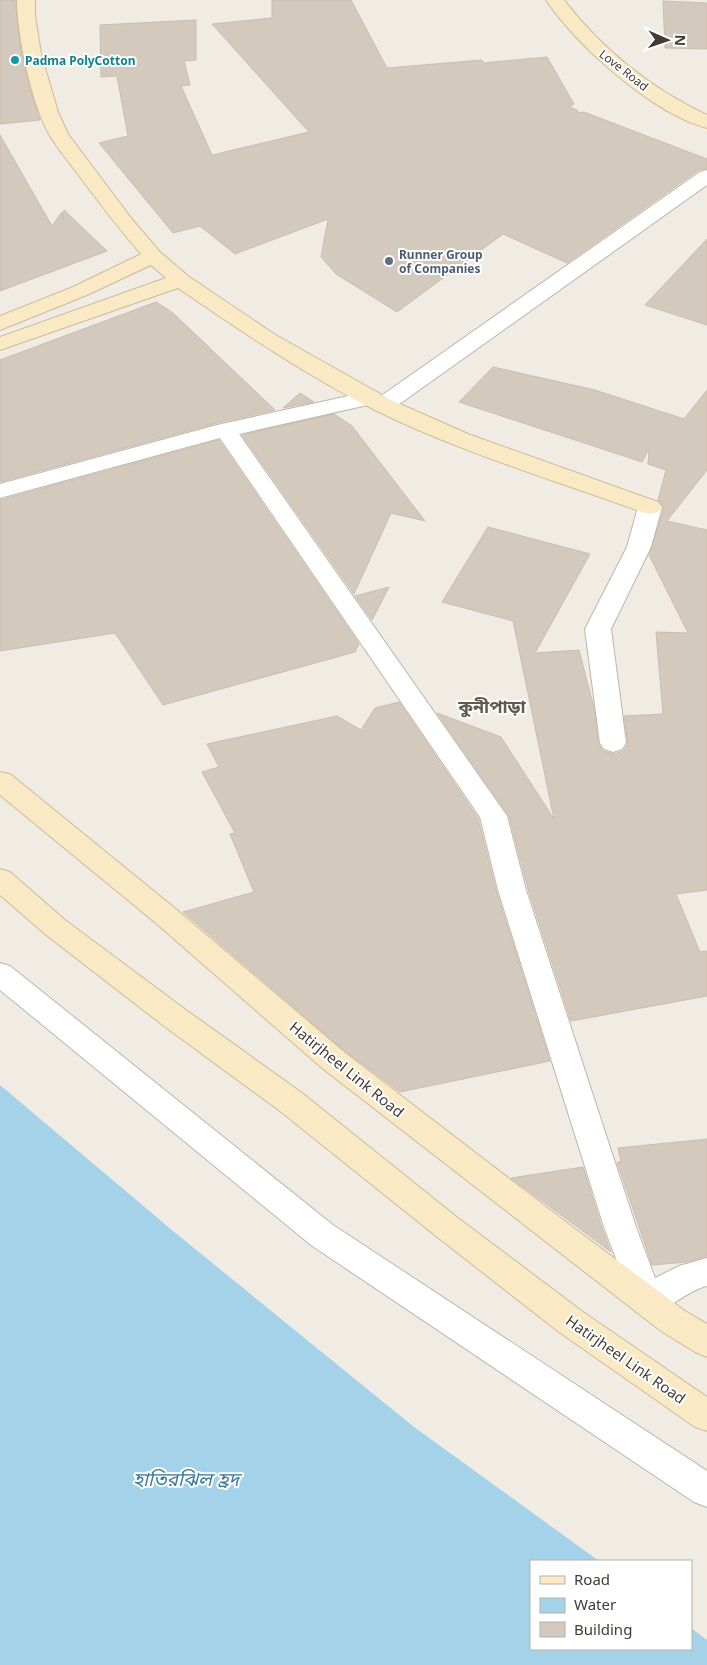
<svg xmlns="http://www.w3.org/2000/svg" width="707" height="1665" font-family="'Noto Sans','Noto Sans Bengali',sans-serif">
  <rect width="100%" height="100%" fill="#f0ece4"/>
  <path fill="#a4d2e9" d="M 0,1085 L 173,1231 L 414,1427 L 599,1561 L 531,1561 L 531,1649 L 691,1649 L 691,1628 L 707,1640 L 707,1665 L 0,1665 Z"/>
  <path fill="#d4c9bd" stroke="#cbbdae" d="M 0,0 L 15,0 L 21,51 L 30,89 L 40,120 L 0,124 Z
    M 272,0 L 351,0 L 387,68 L 482,60 L 483,63 L 547,57 L 574,104 L 569,107 L 577,110 L 579,113 L 584,112 L 707,159 L 707,168 L 699,170 L 567,263 L 503,234 L 397,312 L 336,274 L 321,257 L 328,219 L 235,254 L 200,226 L 173,233 L 99,143 L 128,136 L 117,76 L 101,77 L 100,25 L 196,20 L 196,60 L 184,61 L 190,85 L 181,86 L 212,155 L 309,132 L 212,24 L 272,18 Z
    M 663,1 L 707,3 L 707,49 L 665,48 Z
    M 0,135 L 52,226 L 62,212 L 63,218 L 64,210 L 107,251 L 0,291 Z
    M 707,239 L 707,325 L 645,305 Z
    M 156,302 L 173,313 L 275,410 L 217,423 L 0,482 L 0,360 Z
    M 493,367 L 595,390 L 684,419 L 707,390 L 707,470 L 667,521 L 707,530 L 707,890 L 676,894 L 700,952 L 707,951 L 707,996 L 571,1021 L 528,889 L 509,816 L 437,713 L 501,737 L 554,819 L 513,621 L 442,602 L 488,527 L 590,554 L 535,653 L 579,650 L 594,708 L 598,743 L 603,751 L 614,754 L 623,751 L 628,744 L 624,716 L 663,714 L 656,632 L 688,633 L 649,555 L 664,508 L 658,500 L 666,470 L 648,464 L 649,449 L 642,462 L 459,402 Z
    M 300,393 L 314,402 L 283,408 Z
    M 334,414 L 352,426 L 425,521 L 391,513 L 354,594 L 242,435 Z
    M 219,440 L 359,644 L 355,652 L 163,705 L 115,633 L 0,651 L 0,500 Z
    M 389,587 L 372,620 L 355,596 Z
    M 399,702 L 478,818 L 496,890 L 550,1061 L 400,1092 L 345,1051 L 183,912 L 254,892 L 230,834 L 235,833 L 202,772 L 219,767 L 207,744 L 337,716 L 361,730 L 375,708 Z
    M 707,1139 L 707,1256 L 686,1262 L 652,1265 L 617,1162 L 621,1162 L 618,1148 Z
    M 583,1167 L 602,1228 L 611,1252 L 511,1178 Z"/>
  <g fill="none" stroke-linecap="round" stroke-linejoin="round">
    <g stroke="#beb5aa" stroke-width="2">
      <path id="street" d="M 707,170 L 707,185 L 391,410 L 383,412 L 375,410 L 372,404 L 239,434 L 507,816 L 526,890 L 636,1227 L 655,1278 L 679,1266 L 707,1258 L 707,1286 C 687,1290 659,1317 648,1316 C 644,1316 639,1313 636,1312 L 604,1227 L 498,890 L 480,817 L 220,438 L 0,498 L 0,484 L 217,425 L 371,391 L 379,393 L 381,396 L 700,172 Z
        M 650,500 L 658,502 L 662,507 L 651,547 L 611,629 L 626,743 L 622,749 L 613,752 L 604,749 L 600,743 L 585,629 L 627,547 L 638,507 L 642,502 Z
        M 0,963 L 10,966 L 333,1225 L 707,1471 L 707,1507 L 694,1502 L 311,1245 L 0,990 Z"/>
    </g>
    <g stroke="#cdba96" stroke-width="2">
      <path id="secondary" d="M 17,0 L 35,0 L 35,15 L 41,54 L 58,112 L 68,134 L 131,218 L 160,252 L 188,276 L 274,334 L 391,400 L 468,434 L 658,502 L 662,507 L 658,512 L 650,514 L 642,512 C 553,480 460,452 375,410 C 306,375 242,332 178,288 L 0,350 L 0,337 L 166,278 L 151,265 L 87,295 L 0,330 L 0,316 L 73,287 L 141,254 C 118,228 98,201 77,173 C 68,161 58,149 50,136 C 32,105 17,36 17,0 Z
        M 546,0 L 564,0 C 602,49 650,88 707,115 L 707,128 C 653,114 577,46 546,0 Z
        M 0,772 L 10,774 L 177,910 L 344,1052 L 571,1226 L 685,1311 L 707,1324 L 707,1357 L 695,1352 L 661,1331 L 322,1068 L 157,924 L 0,795 Z
        M 0,869 L 10,872 L 65,920 L 186,1010 L 302,1093 L 458,1218 L 583,1312 L 707,1397 L 707,1431 L 695,1427 L 559,1332 L 436,1236 L 280,1111 L 164,1026 L 45,934 L 0,895 Z"/>
    </g>
    <use href="#street" fill="#fff" fill-rule="evenodd"/>
    <use href="#secondary" fill="#fae9c5" fill-rule="evenodd"/>
  </g>
  <circle fill="#0f9aa8" stroke="#fff" stroke-width="2" cx="15" cy="60" r="5"/>
  <circle fill="#5c6f8a" stroke="#fff" stroke-width="2" cx="389" cy="261" r="5"/>
  <g text-anchor="middle" dominant-baseline="central" stroke-width="4" stroke-linejoin="round" paint-order="stroke">
    <g font-size="12" font-weight="bold" fill="#0d838f" stroke="#fff" text-anchor="start">
      <text x="25" y="60">Padma PolyCotton</text>
    </g>
    <g font-size="12" fill="#423b34" stroke="#fff">
      <text transform="translate(624 70) rotate(38)">Love Road</text>
    </g>
    <g font-size="12" font-weight="bold" fill="#4e5e75" stroke="#fff" text-anchor="start">
      <text x="399" y="254">Runner Group<tspan x="399" dy="14">of Companies</tspan></text>
    </g>
    <g font-size="15" fill="#423b34" stroke="#fff">
      <text transform="translate(347 1069) rotate(39)">Hatirjheel Link Road</text>
      <text transform="translate(626 1359) rotate(35)">Hatirjheel Link Road</text>
    </g>
    <g font-size="18" font-weight="bold" fill="#64594d" stroke="#fff">
      <text x="492" y="706">কুনীপাড়া</text>
    </g>
    <g font-size="19" font-style="italic" fill="#357a9d" stroke="#fff">
      <text x="186" y="1479">হাতিরঝিল হ্রদ</text>
    </g>
  </g>
  <rect x="530" y="1560" width="162" height="90" fill="#ffffff" stroke="#b3b1ae"/>
  <rect x="540" y="1576" width="25" height="8" fill="#fae9c5" stroke="#b3b1ae"/>
  <text x="574" y="1585" font-size="15" fill="#423b34">Road</text>
  <rect x="540" y="1598" width="25" height="15" fill="#a4d2e9" stroke="#b3b1ae"/>
  <text x="574" y="1610" font-size="15" fill="#423b34">Water</text>
  <rect x="540" y="1622" width="25" height="15" fill="#d4c9bd" stroke="#b3b1ae"/>
  <text x="574" y="1635" font-size="15" fill="#423b34">Building</text>
  <g transform="translate(667 40) rotate(92)" stroke="#ffffff" stroke-width="4" paint-order="stroke">
  <path d="M0-4L9 19L0 12L-9 19Z" fill="#423b34"/>
  <text y="-8" font-size="14" font-weight="bold" text-anchor="middle" fill="#423b34">N</text>
  </g>
</svg>
